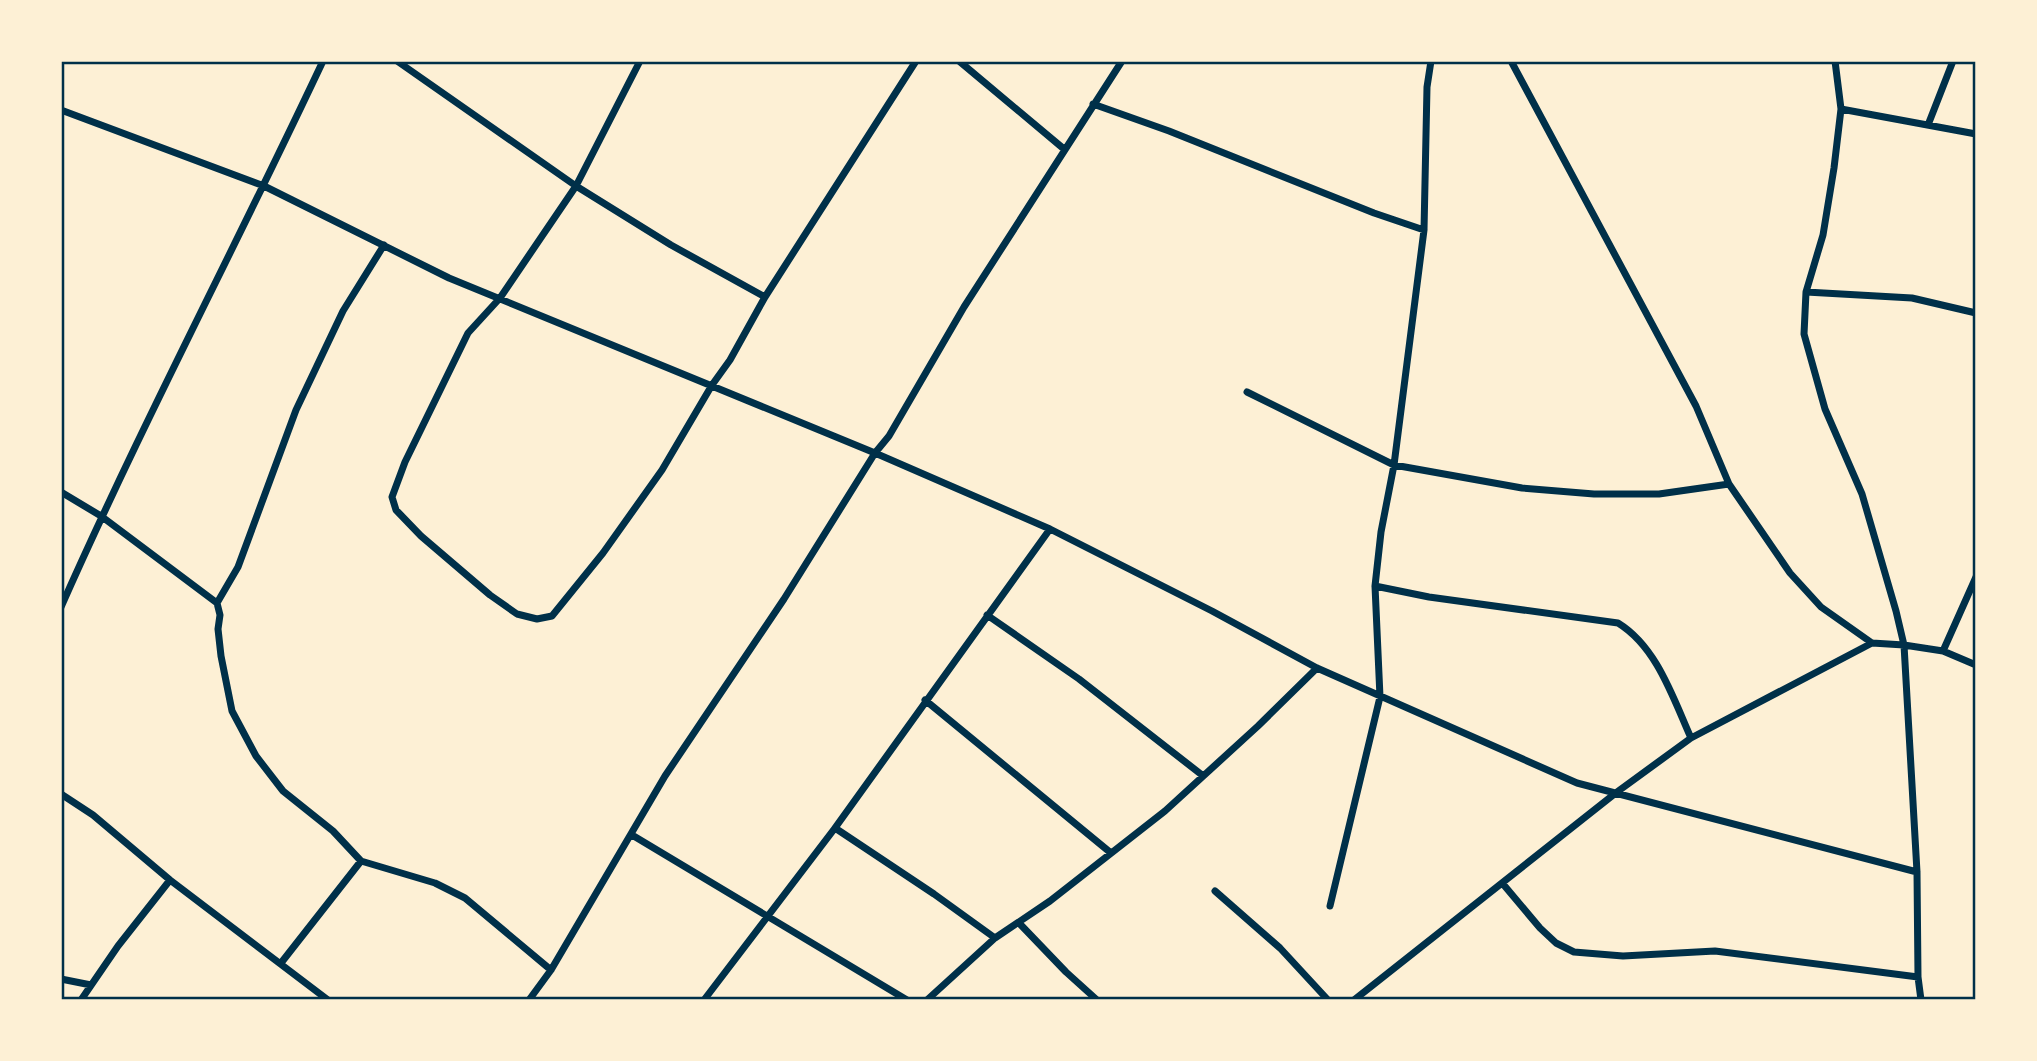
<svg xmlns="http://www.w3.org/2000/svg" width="2037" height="1061" font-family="'Exo 2',sans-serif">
  <rect width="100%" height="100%" fill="#fdf0d5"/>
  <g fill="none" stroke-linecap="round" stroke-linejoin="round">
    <path stroke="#003049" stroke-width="7" d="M 397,61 L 576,186 L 671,245 L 765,297
      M 640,61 L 576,186 L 500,298 L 468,333 L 405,462 L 392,497 L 396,510 L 421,536 L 490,595 L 517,614 L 537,619 L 552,616 L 603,553 L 662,470 L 712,385 L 730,360 L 765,297 L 916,61
      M 959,61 L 1064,149
      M 1511,61 L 1696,406 L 1729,484 L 1790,573 L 1821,607 L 1872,643 L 1904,645 L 1943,651 L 1976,665
      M 1835,61 L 1841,109 L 1834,168 L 1823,235 L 1806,292 L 1804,334 L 1825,409 L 1862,494 L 1896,611 L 1904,645 L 1917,872 L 1918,977 L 1921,1000
      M 1093,104 L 1169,131 L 1374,213 L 1424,230
      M 1841,109 L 1976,134
      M 61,110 L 264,186 L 449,278 L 875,453 L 1050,529 L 1212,611 L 1317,668 L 1577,783 L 1917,872
      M 1928,125 L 1953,61
      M 1806,292 L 1912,298 L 1976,313
      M 1247,392 L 1394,465 L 1522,488 L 1594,494 L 1659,494 L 1729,484
      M 61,492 L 101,516 L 217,603 L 220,615 L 218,629 L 221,656 L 232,711 L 256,756 L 283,791 L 333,831 L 361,861 L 435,883 L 465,898 L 551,970
      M 1375,586 L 1429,597 L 1618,623 C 1657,647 1673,698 1691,738
      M 217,603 L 238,567 L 296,410 L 343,311 L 384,245
      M 61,607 C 143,422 237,244 323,61
      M 987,615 L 1079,679 L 1202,775
      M 1943,651 L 1976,577
      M 925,700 L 1111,853
      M 61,794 L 93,815 L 170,880 L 328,1000
      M 835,828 L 934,894 L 995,938
      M 632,835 L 907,1000
      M 1503,884 L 1540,928 L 1556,943 L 1574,952 L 1623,956 L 1715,951 L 1918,977
      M 1215,891 L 1280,948 L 1328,1000
      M 1330,906 L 1380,697 L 1375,586 L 1381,532 L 1394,465 L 1424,230 L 1427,87 L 1431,61
      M 1019,923 L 1066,972 L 1097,1000
      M 281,963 L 361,861
      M 61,979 L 91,985
      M 81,1000 L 118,946 L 170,880
      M 529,1000 L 551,970 L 665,776 L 784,599 L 875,453 L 889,436 L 964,307 L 1122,61
      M 704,1000 L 835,828 L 1050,529
      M 927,1000 L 995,938 L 1050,901 L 1165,811 L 1258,726 L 1317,668
      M 1354,1000 L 1617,792 L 1691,738 L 1872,643"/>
  </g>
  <rect width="2037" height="1061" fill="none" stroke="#fdf0d5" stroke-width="126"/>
  <rect x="63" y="63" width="1911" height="935" fill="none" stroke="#003049" stroke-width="2.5"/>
</svg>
